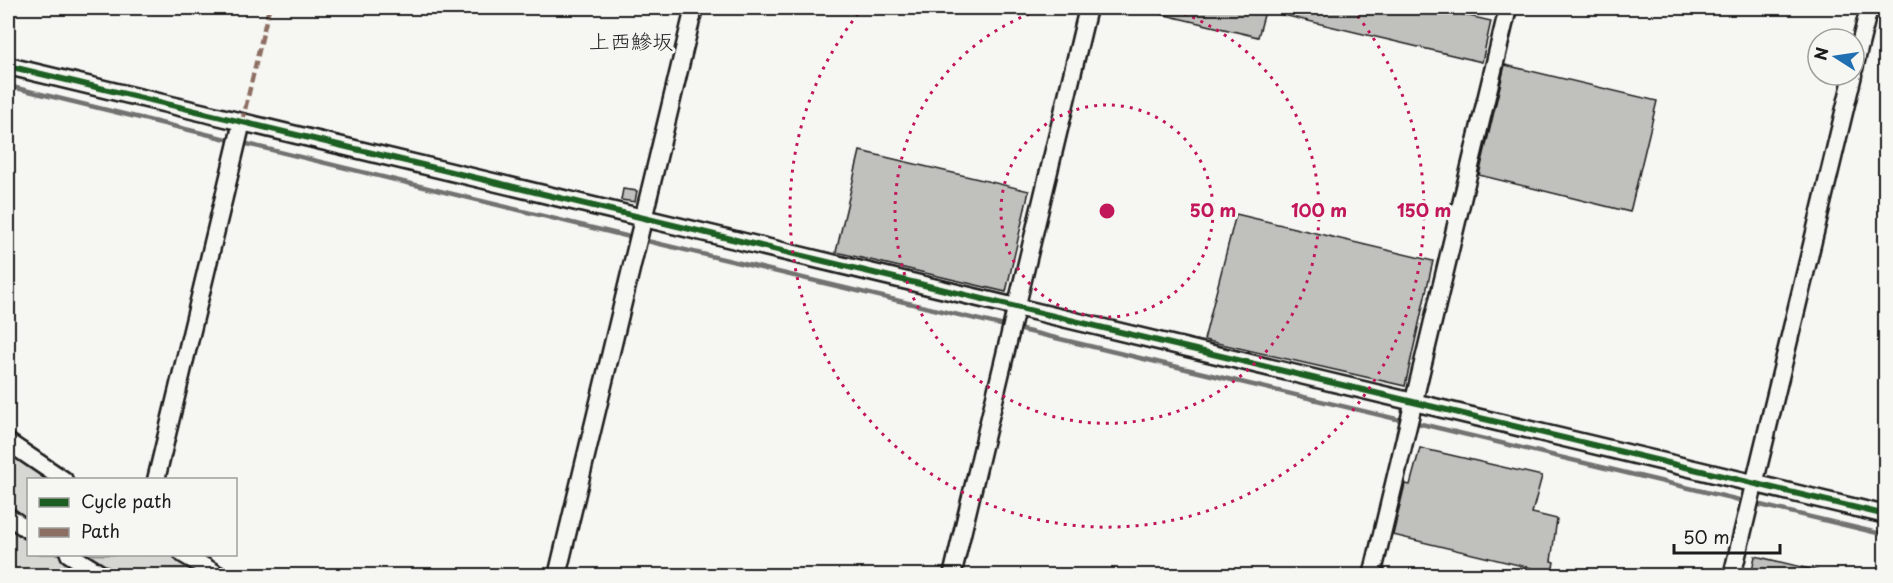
<svg xmlns="http://www.w3.org/2000/svg" width="1893" height="583" font-family="'Playpen Sans','Klee One',sans-serif">
  <rect width="100%" height="100%" fill="#f6f6f2"/>
  <filter id="ink" filterUnits="userSpaceOnUse"><feTurbulence type="fractalNoise" baseFrequency=".0167" numOctaves="2"/><feDisplacementMap in="SourceGraphic" scale="12" xChannelSelector="R" yChannelSelector="G"/><feConvolveMatrix kernelMatrix="1 2 1 2 8 2 1 2 1" color-interpolation-filters="sRGB"/></filter>
  <g filter="url(#ink)">
    <path fill="#d6d6d2" stroke="#797977" stroke-width="1.5" d="M 8,450 L 53,479 L 28,480 L 28,554 L 170,555 L 208,575 L 8,575 Z"/>
    <g fill="none" stroke-linecap="round" stroke-linejoin="round">
      <path stroke="#727271" stroke-width="4.5" d="M 8,86 L 634,238
        M 643,240 L 1405,421
        M 1413,422 L 1886,535"/>
    </g>
    <path fill="#c0c0bd" stroke="#1c1c1c" stroke-width="1.5" d="M 1153,8 L 1266,8 L 1258,37 L 1152,12 Z
      M 1270,8 L 1434,8 L 1491,21 L 1482,62 L 1270,12 Z
      M 1505,65 L 1657,101 L 1630,212 L 1479,175 Z
      M 860,151 L 1029,191 L 1006,292 L 836,252 Z
      M 623,189 L 637,191 L 635,202 L 621,200 Z
      M 1236,214 L 1433,261 L 1405,386 L 1204,340 Z
      M 1420,448 L 1542,476 L 1532,513 L 1557,519 L 1551,561 L 1554,562 L 1552,573 L 1393,535 L 1405,484 L 1410,485 Z
      M 1755,556 L 1818,571 L 1818,576 L 1751,576 Z"/>
    <g fill="none" stroke-linecap="round" stroke-linejoin="round">
      <g stroke="#1c1c1c" stroke-width="21">
        <path id="minor" d="M 8,66 L 1886,515
          M 1854,69 L 1869,8
          M 8,442 L 64,480
          M 156,480 L 242,122
          M 8,516 L 28,530
          M 69,554 L 104,576
          M 183,554 L 220,576
          M 557,576 L 694,8
          M 952,576 L 1088,8
          M 1372,576 L 1508,8
          M 1732,576 L 1853,75"/>
      </g>
      <use href="#minor" stroke="#f6f6f2" stroke-width="16"/>
      <path stroke="#8d6e63" stroke-width="4.5" stroke-dasharray="9 4.5" stroke-linecap="butt" d="M 242,122 L 269,8"/>
      <g stroke="#f6f6f2" stroke-width="10">
        <path id="cycleway" d="M 8,66 L 1886,515"/>
      </g>
      <use href="#cycleway" stroke="#1b5e20" stroke-width="6"/>
    </g>
  </g>
  <g fill="none" stroke="#c2185b" stroke-width="3" stroke-dasharray="3 6">
    <circle cx="1107" cy="211" r="106"/>
    <path d="M1167 8A212 212 0 1 1 1047 8"/>
    <path d="M1352 9A317 317 0 1 1 862 9"/>
  </g>
  <g text-anchor="middle" dominant-baseline="central" stroke-width="6" stroke-linejoin="round" paint-order="stroke">
    <g font-size="21" fill="#1c1c1c" stroke="#f6f6f2">
      <text x="631" y="40">上西鰺坂</text>
    </g>
  </g>
  <circle cx="1107" cy="211" r="9" fill="#c2185b" stroke="#f6f6f2" stroke-width="3"/>
  <g font-size="18" text-anchor="middle" font-weight="bold" fill="#c2185b" stroke="#f6f6f2" stroke-width="6" stroke-linejoin="round" paint-order="stroke">
    <text x="1213" y="217">50 m</text>
    <text x="1319" y="217">100 m</text>
    <text x="1424" y="217">150 m</text>
  </g>
  <rect width="1893" height="583" fill="none" stroke="#f6f6f2" stroke-width="30"/>
  <rect x="15" y="15" width="1863" height="553" fill="none" stroke="#1c1c1c" stroke-width="2" filter="url(#ink)"/>
  <rect x="27" y="478" width="210" height="78" fill="#f6f6f2" stroke="#9f9f9c" stroke-width="1.5"/>
  <rect x="39" y="498" width="30" height="9" fill="#1b5e20" stroke="#9f9f9c" stroke-width="1.5"/>
  <text x="81" y="508" font-size="18" fill="#1c1c1c">Cycle path</text>
  <rect x="39" y="528" width="30" height="9" fill="#8d6e63" stroke="#9f9f9c" stroke-width="1.5"/>
  <text x="81" y="538" font-size="18" fill="#1c1c1c">Path</text>
  <g transform="translate(1836 57) rotate(282)"><circle r="28" fill="#f6f6f2" stroke="#9f9f9c" stroke-width="1.5"/>
  <path d="M0-4.5L10 22L0 15L-10 22Z" fill="#1f6fb2"/>
  <text y="-9" font-size="16" font-weight="bold" text-anchor="middle" fill="#1c1c1c">N</text>
  </g>
  <path d="M1674 544v9h106v-9" fill="none" stroke="#1c1c1c" stroke-width="3"/>
  <text x="1683" y="544" font-size="18" fill="#1c1c1c" stroke="#f6f6f2" stroke-width="4.5" paint-order="stroke">50 m</text>
</svg>
